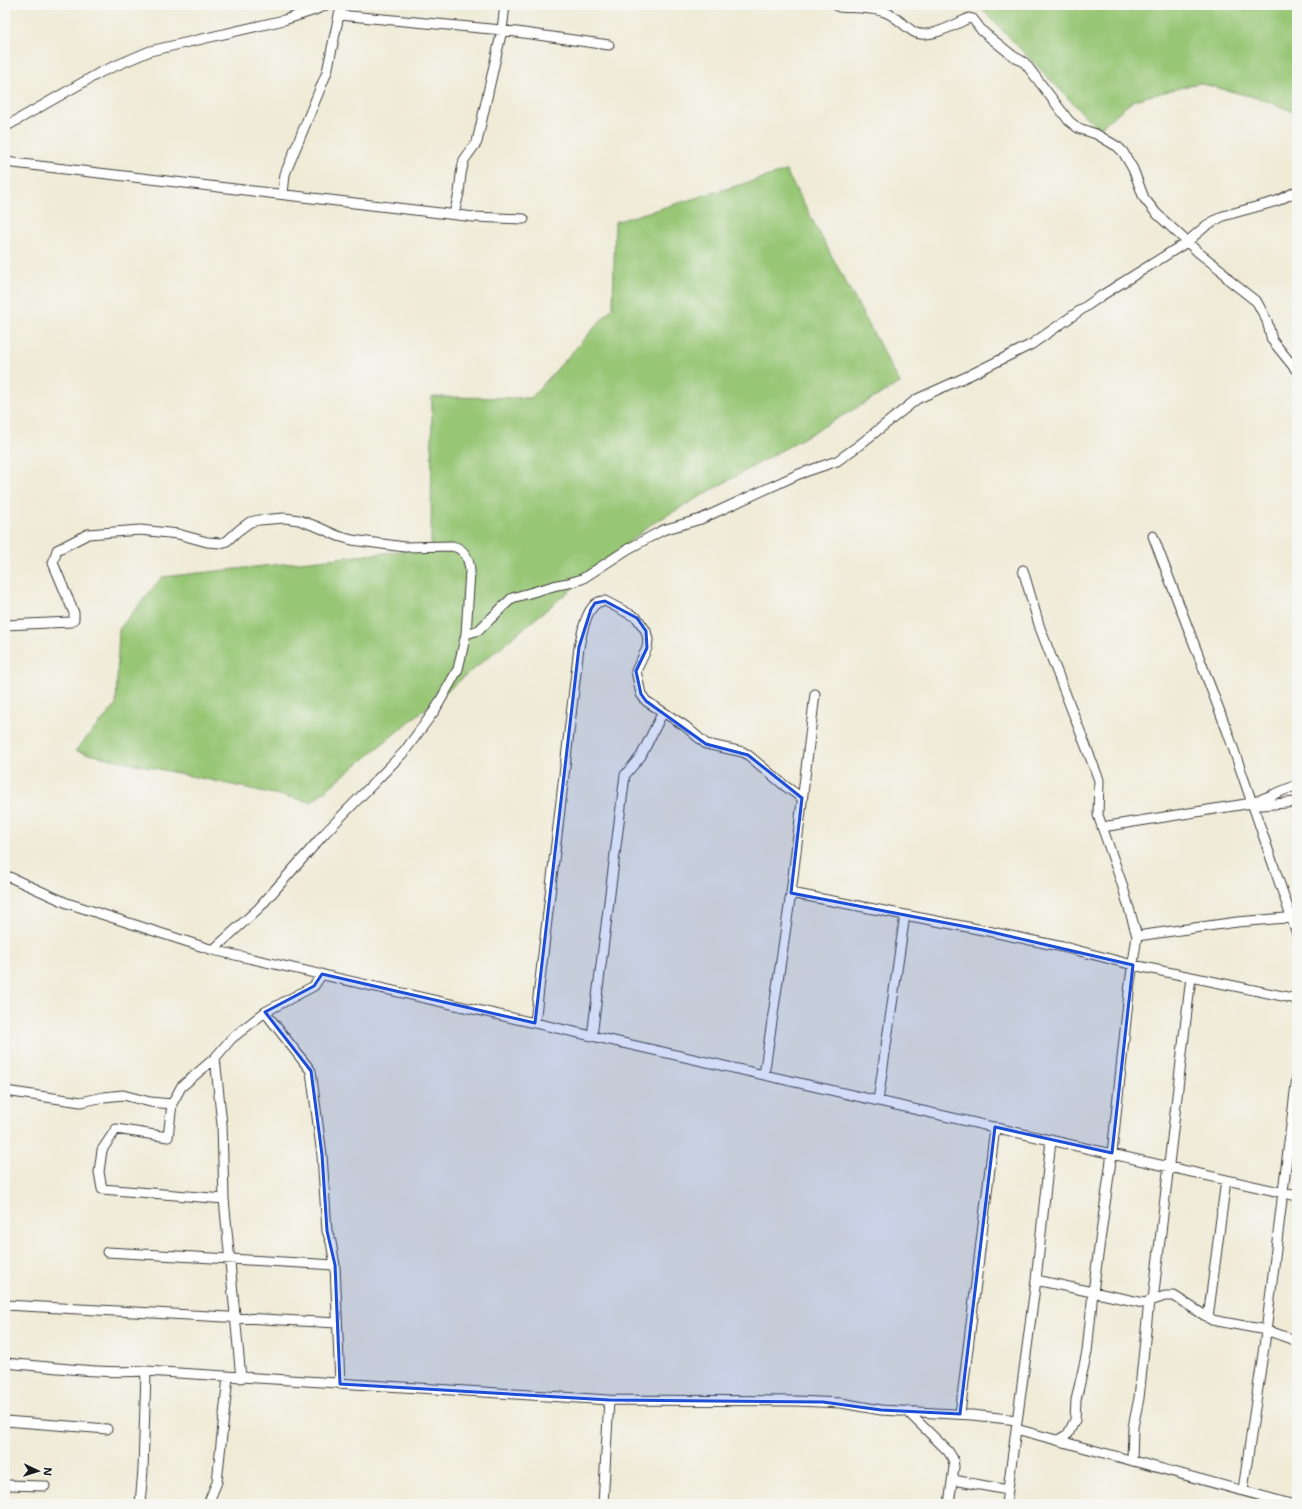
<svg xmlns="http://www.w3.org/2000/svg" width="1302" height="1509" font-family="'Shantell Sans',sans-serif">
  <rect width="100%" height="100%" fill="#f6f6f2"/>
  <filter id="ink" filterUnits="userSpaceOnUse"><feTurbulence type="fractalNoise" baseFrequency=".025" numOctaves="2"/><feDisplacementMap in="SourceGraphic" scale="8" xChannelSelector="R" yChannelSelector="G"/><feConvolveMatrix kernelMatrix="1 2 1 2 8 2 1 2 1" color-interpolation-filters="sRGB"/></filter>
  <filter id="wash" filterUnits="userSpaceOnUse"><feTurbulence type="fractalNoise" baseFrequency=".012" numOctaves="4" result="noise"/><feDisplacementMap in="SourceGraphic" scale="16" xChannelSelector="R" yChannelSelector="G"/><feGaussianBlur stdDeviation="0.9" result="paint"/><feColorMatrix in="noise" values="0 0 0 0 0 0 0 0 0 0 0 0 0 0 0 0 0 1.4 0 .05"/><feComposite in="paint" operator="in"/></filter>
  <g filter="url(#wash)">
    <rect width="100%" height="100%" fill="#efebd7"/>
    <path fill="#97c675" stroke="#5a7148" d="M 978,5 L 1297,5 L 1297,113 L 1261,99 L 1199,83 L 1134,100 L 1098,129 Z
      M 786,171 L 900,383 L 650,525 L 311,802 L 75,751 L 116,705 L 119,629 L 162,577 L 431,548 L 432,397 L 531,398 L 613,307 L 615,222 Z"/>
  </g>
  <g filter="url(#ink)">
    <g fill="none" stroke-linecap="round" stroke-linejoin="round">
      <g stroke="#3c3b38" stroke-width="11">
        <path id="minor" d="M 836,5 L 839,7 C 854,8 871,7 885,12 C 896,16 904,26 914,32 C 928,40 956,24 969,18 L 973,19 L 982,31 L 1013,56 L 1025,63 L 1069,121 L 1078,128 L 1096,134 L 1118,147 L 1123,152 L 1133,169 L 1144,198 L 1156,213 L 1199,253 L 1221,270 L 1229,280 L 1257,302 L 1267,321 L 1272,340 L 1297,371
          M 339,15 L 502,30 L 609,45
          M 5,127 L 101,72 L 150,51 L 284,20 L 315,10 L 326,5
          M 5,162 L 474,217 L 524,219
          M 283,194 L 285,174 L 327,72 L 339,15 L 343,5
          M 454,214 L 459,193 L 461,174 L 464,160 L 477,142 L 479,133 L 502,30 L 505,5
          M 1153,536 L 1228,733 L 1297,934
          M 1023,570 L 1040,628 L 1099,780 L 1098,815 L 1122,884 L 1137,936 L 1130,983 L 1112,1153 L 1093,1292 L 1087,1352 L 1076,1400 L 1075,1420 L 1068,1434 L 1058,1440
          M 5,625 L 71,622 L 74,619 L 74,613 L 53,563 L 57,550 L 88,534 L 140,530 L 178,534 L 207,542 L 221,543 L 227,541 L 239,530 L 250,522 L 259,520 L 285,518 L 299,520 L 318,527 L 338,536 L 352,540 L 405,547 L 452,546 C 465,549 469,558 470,571 L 466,634 L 458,669 L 435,710 L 404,752 L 325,833 L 259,908 L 213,950
          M 466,634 L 479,630 L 512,598 L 557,585 L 569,583 L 582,579 L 628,549 L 663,530 L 701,519 L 799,474 L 837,461 L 858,446 L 917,399 L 968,376 L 1032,344 L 1101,296 L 1187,242 L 1207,225 L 1223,216 L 1277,201 L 1297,191
          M 1255,804 L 1262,805 L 1297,802
          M 1102,827 L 1252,803 L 1297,785
          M 5,875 L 67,903 L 213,950 L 1297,1196
          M 791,893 L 983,930 L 1072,949 L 1133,965 L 1191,977
          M 1137,936 L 1237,922 L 1297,917
          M 265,1012 L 311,1071 L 322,1155 L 327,1231 L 331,1242 L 335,1265 L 340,1384
          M 535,1023 L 579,647 C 582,634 587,599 605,601 L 637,618 L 646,631 L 648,640 L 647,648 L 636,671 L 641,694 L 646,701 L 685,726 L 706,744 L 743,752 L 748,755 L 785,786 L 802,798
          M 592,1036 L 625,775 L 641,756 L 663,712
          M 215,1058 L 222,1124 L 224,1199 L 241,1378
          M 764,1075 L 791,893 L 815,694
          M 5,1091 L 81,1102 L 104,1097 L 123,1095 L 150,1102 L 172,1104
          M 878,1101 L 905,915
          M 224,1199 L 102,1189 L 99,1172 L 102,1150 L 116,1129 L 168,1137 L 172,1104 L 181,1087 L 215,1058 L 231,1039 L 265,1012 L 314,986 L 322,974
          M 107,1252 L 335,1265
          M 1036,1280 L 1139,1302 L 1144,1303 L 1165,1296 L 1174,1296 L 1212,1320 L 1266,1330 L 1297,1341
          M 1153,1300 L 1191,977 L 1297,999
          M 5,1305 L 337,1323
          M 1208,1318 L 1226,1180
          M 5,1363 C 52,1367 99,1374 146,1371 L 609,1400 L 796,1401 L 841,1403 L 881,1410 L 972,1415 L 1017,1420
          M 907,1411 L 948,1451 L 953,1459 L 954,1467 L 949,1504
          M 960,1414 L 995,1127
          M 5,1421 L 107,1429
          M 1016,1429 L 1291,1504
          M 1132,1461 L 1133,1427 L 1139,1398 L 1149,1301
          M 953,1480 L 1008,1490
          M 5,1485 L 45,1486
          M 1243,1490 L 1265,1340 L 1297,1076
          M 140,1504 L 143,1470 L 146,1371
          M 208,1504 L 217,1482 L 228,1377
          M 603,1504 L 609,1400
          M 1006,1504 L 1036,1280 L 1051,1140"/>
      </g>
      <use href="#minor" stroke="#fff" stroke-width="9"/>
    </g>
  </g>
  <path fill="#1d4ed8" fill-opacity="0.2" stroke="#1d4ed8" stroke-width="3" stroke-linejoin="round" d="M 605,601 L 637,618 L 646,631 L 647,648 L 636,671 L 641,694 L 646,701 L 706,744 L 748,755 L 802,798 L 791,893 L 983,930 L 1133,965 L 1112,1153 L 995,1127 L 960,1414 L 881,1410 L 823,1402 L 609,1400 L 340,1384 L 335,1265 L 327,1231 L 322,1155 L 311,1071 L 265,1012 L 314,986 L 322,974 L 535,1023 L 579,647 L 591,609 L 595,603 Z"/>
  <rect width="1302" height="1509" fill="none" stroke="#f6f6f2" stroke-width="20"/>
  <g transform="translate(38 1471) rotate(94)" stroke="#f6f6f2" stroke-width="3" paint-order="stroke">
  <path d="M0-3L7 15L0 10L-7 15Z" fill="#1c1c1c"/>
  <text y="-6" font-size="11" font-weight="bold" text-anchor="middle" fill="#1c1c1c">N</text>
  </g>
</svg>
